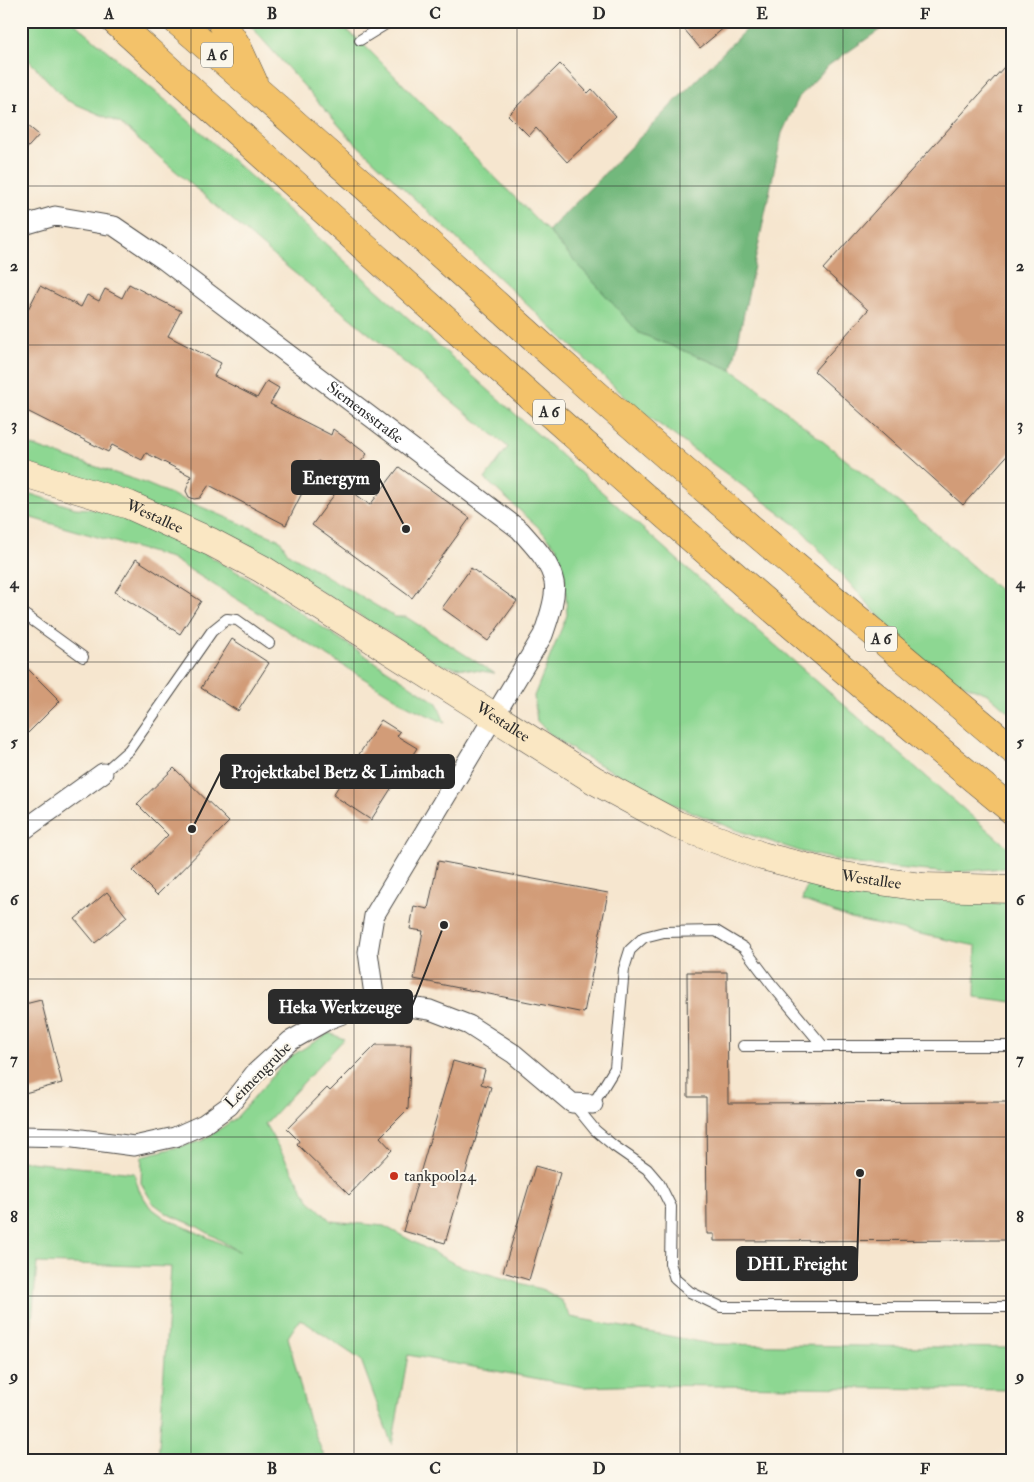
<svg xmlns="http://www.w3.org/2000/svg" width="1034" height="1482" font-family="'IM FELL Double Pica',serif">
  <rect width="100%" height="100%" fill="#fbf7ec"/>
  <filter id="ink" filterUnits="userSpaceOnUse"><feTurbulence type="fractalNoise" baseFrequency=".02" numOctaves="2"/><feDisplacementMap in="SourceGraphic" scale="10" xChannelSelector="R" yChannelSelector="G"/><feConvolveMatrix kernelMatrix="1 2 1 2 8 2 1 2 1" color-interpolation-filters="sRGB"/></filter>
  <filter id="wash" filterUnits="userSpaceOnUse"><feTurbulence type="fractalNoise" baseFrequency=".0096" numOctaves="4" result="noise"/><feDisplacementMap in="SourceGraphic" scale="20" xChannelSelector="R" yChannelSelector="G"/><feGaussianBlur stdDeviation="1.12" result="paint"/><feColorMatrix in="noise" values="0 0 0 0 0 0 0 0 0 0 0 0 0 0 0 0 0 1.4 0 .05"/><feComposite in="paint" operator="in"/></filter>
  <g filter="url(#wash)">
    <rect width="100%" height="100%" fill="#f6e6cf"/>
    <path fill="#8dd792" stroke="#5c815e" d="M 21,21 L 72,21 L 171,105 L 690,571 L 1013,852 L 1013,867 L 949,873 L 856,864 L 802,852 L 736,830 L 678,806 L 578,753 L 551,735 L 537,721 L 534,696 L 567,615 L 565,579 L 557,548 L 537,526 L 485,479 L 508,447 L 280,261 L 120,123 L 66,100 L 21,52 Z
      M 246,21 L 333,21 L 352,34 L 368,49 L 548,231 L 639,332 L 732,370 L 751,383 L 925,524 L 1013,602 L 1013,716 L 988,694 L 928,671 L 800,528 L 637,408 L 352,140 Z
      M 21,442 L 142,482 L 280,540 L 288,553 L 395,617 L 406,617 L 494,673 L 441,665 L 300,579 L 21,460 Z
      M 21,491 L 75,508 L 107,510 L 188,544 L 251,580 L 437,703 L 445,723 L 408,706 L 171,558 L 21,515 Z
      M 812,869 L 1013,889 L 1013,1002 L 975,997 L 976,946 L 851,919 L 802,900 Z
      M 329,1033 L 344,1039 L 265,1124 L 309,1200 L 331,1221 L 384,1226 L 457,1265 L 544,1290 L 561,1300 L 571,1317 L 711,1344 L 1013,1348 L 1013,1390 L 646,1385 L 583,1387 L 408,1355 L 392,1445 L 361,1360 L 300,1319 L 288,1337 L 308,1417 L 326,1461 L 158,1461 L 171,1267 L 37,1263 L 21,1445 L 21,1161 L 134,1173 L 139,1190 L 150,1207 L 165,1218 L 240,1252 L 198,1227 L 168,1214 L 153,1203 L 141,1183 L 142,1156 L 202,1141 L 236,1118 L 288,1058 Z"/>
    <path fill="#72b87c" stroke="#4e7254" d="M 754,21 L 897,21 L 881,29 L 829,65 L 799,97 L 782,133 L 732,370 L 639,333 L 548,231 Z"/>
    <g id="blocks">
      <path fill="#d29c78" d="M 694,21 L 732,21 L 700,48 L 684,29 Z
        M 1013,57 L 1013,449 L 963,505 L 814,371 L 868,310 L 823,269 Z
        M 560,64 L 588,93 L 592,89 L 616,116 L 567,162 L 536,128 L 529,136 L 508,115 Z
        M 21,120 L 39,135 L 21,155 Z
        M 129,284 L 181,311 L 168,336 L 221,363 L 214,376 L 257,398 L 267,381 L 279,388 L 270,404 L 331,435 L 333,429 L 367,454 L 350,476 L 318,461 L 286,525 L 209,485 L 200,498 L 194,499 L 189,497 L 186,491 L 191,476 L 146,453 L 142,460 L 112,445 L 108,452 L 21,408 L 21,323 L 40,286 L 81,307 L 87,295 L 99,301 L 105,289 L 122,298 Z
        M 399,467 L 470,518 L 412,598 L 312,525 L 342,484 L 370,505 Z
        M 136,559 L 201,601 L 180,634 L 115,592 Z
        M 471,568 L 517,601 L 488,641 L 442,608 Z
        M 232,639 L 269,663 L 238,711 L 201,688 Z
        M 21,662 L 60,701 L 21,740 Z
        M 381,720 L 400,732 L 397,736 L 417,748 L 371,820 L 333,795 Z
        M 174,768 L 229,822 L 157,895 L 133,871 L 168,835 L 137,804 Z
        M 438,861 L 608,893 L 584,1013 L 414,979 L 423,931 L 410,929 L 414,906 L 428,909 Z
        M 107,892 L 127,917 L 95,943 L 75,919 Z
        M 687,972 L 727,972 L 728,1103 L 1013,1102 L 1013,1240 L 714,1241 L 714,1234 L 707,1234 L 706,1097 L 688,1097 Z
        M 41,1000 L 62,1083 L 21,1094 L 21,1005 Z
        M 376,1045 L 411,1045 L 408,1109 L 380,1137 L 392,1150 L 349,1195 L 297,1144 L 299,1141 L 287,1129 L 327,1088 L 330,1091 Z
        M 453,1061 L 485,1070 L 481,1084 L 491,1087 L 445,1243 L 403,1231 Z
        M 535,1166 L 560,1173 L 529,1280 L 503,1272 Z"/>
    </g>
  </g>
  <g filter="url(#ink)">
    <use href="#blocks" fill-opacity="0" stroke="#494744" stroke-width="1"/>
    <g fill="none" stroke-linecap="round" stroke-linejoin="round">
      <g stroke="#494744" stroke-width="12">
        <path id="service" d="M 360,40 L 391,21
          M 21,612 L 83,657
          M 103,773 L 129,750 L 212,631 L 227,619 L 237,620 L 269,643
          M 743,1046 L 1013,1046
          M 573,1103 L 595,1130 L 614,1146 L 647,1169 L 659,1183 L 671,1207 L 670,1263 L 675,1279 L 690,1292 L 721,1307 L 1013,1307
          M 593,1104 L 615,1068 L 624,969 L 630,950 L 644,937 L 664,932 L 716,931 L 744,948 L 772,985 L 823,1046"/>
      </g>
      <g stroke="#494744" stroke-width="21">
        <g id="minor">
          <path id="s1" d="M 21,226 L 55,216 L 114,226 L 164,260 L 520,530 C 533,545 550,561 554,582 C 557,597 548,620 543,635 L 374,916 L 368,952 L 375,1002 L 329,1019 L 290,1041 L 255,1073 L 229,1106 L 204,1124 L 175,1137 L 134,1146 L 66,1137 L 21,1136"/>
          <path d="M 21,832 L 103,773"/>
          <path d="M 375,1002 L 430,1010 L 469,1025 L 514,1054 L 572,1103 L 593,1104"/>
        </g>
      </g>
      <g stroke="#494744" stroke-width="29">
        <g id="secondary">
          <path id="s2" d="M 21,472 L 129,505 L 211,542 L 262,569 L 594,780 L 677,825 L 762,856 L 837,875 L 922,887 L 1013,889"/>
        </g>
      </g>
      <g stroke="#494744" stroke-width="29">
        <path id="motorway" d="M 115,21 C 410,289 705,558 1013,811
          M 177,21 C 310,134 438,253 568,369 C 714,499 863,624 1013,750
          M 221,21 L 237,46 L 253,81"/>
      </g>
      <use href="#service" stroke="#fff" stroke-width="10"/>
      <use href="#minor" stroke="#fff" stroke-width="19"/>
      <use href="#secondary" stroke="#fae7c3" stroke-width="28"/>
      <use href="#motorway" stroke="#f3c26a" stroke-width="28"/>
    </g>
  </g>
  <path fill="none" stroke="#2b2b2b" stroke-width="1" stroke-opacity="0.55" d="M 191,21 L 191,1461M 354,21 L 354,1461M 517,21 L 517,1461M 680,21 L 680,1461M 843,21 L 843,1461M 21,186 L 1013,186M 21,345 L 1013,345M 21,503 L 1013,503M 21,662 L 1013,662M 21,820 L 1013,820M 21,979 L 1013,979M 21,1137 L 1013,1137M 21,1296 L 1013,1296"/>
  <circle fill="#c8321e" stroke="#fbf7ec" stroke-width="2" cx="394" cy="1176" r="5"/>
  <g text-anchor="middle" dominant-baseline="central" stroke-width="4" stroke-linejoin="round" paint-order="stroke">
    <g fill="#fbf7ec" stroke="#696865" stroke-width="1">
      <rect x="201" y="42.5" width="32" height="25" rx="4"/>
      <rect x="533" y="399.5" width="32" height="25" rx="4"/>
      <rect x="865" y="626.5" width="32" height="25" rx="4"/>
    </g>
    <g font-size="15" font-weight="bold" fill="#2b2b2b">
      <text x="217" y="55">A 6</text>
      <text x="549" y="412">A 6</text>
      <text x="881" y="639">A 6</text>
    </g>
    <g font-size="16" fill="#2b2b2b" stroke="#fbf7ec">
      <text stroke="none"><textPath href="#s1" startOffset="408">Siemensstraße</textPath></text>
      <text stroke="none"><textPath href="#s2" startOffset="141">Westallee</textPath></text>
      <text stroke="none"><textPath href="#s2" startOffset="546">Westallee</textPath></text>
      <text stroke="none"><textPath href="#s2" startOffset="951">Westallee</textPath></text>
      <text transform="translate(258 1075) rotate(-45)">Leimengrube</text>
    </g>
    <g font-size="16" fill="#2b2b2b" stroke="#fbf7ec" text-anchor="start">
      <text x="404" y="1176">tankpool24</text>
    </g>
  </g>
  <path fill="none" stroke="#2b2b2b" stroke-width="2" d="M406 529L379 478M192 829L221 771M444 925L412 1006M860 1173L857 1263"/>
  <g fill="#2b2b2b" stroke="#fbf7ec" stroke-width="2">
    <circle cx="406" cy="529" r="5"/>
    <circle cx="192" cy="829" r="5"/>
    <circle cx="444" cy="925" r="5"/>
    <circle cx="860" cy="1173" r="5"/>
  </g>
  <g fill="#2b2b2b" stroke="#2b2b2b" stroke-width="2">
    <rect x="292" y="461" width="87" height="33" rx="5"/>
    <rect x="221" y="755" width="233" height="33" rx="5"/>
    <rect x="269" y="990" width="143" height="33" rx="5"/>
    <rect x="737" y="1247" width="120" height="33" rx="5"/>
  </g>
  <g font-size="18" text-anchor="middle" font-weight="bold" fill="#fff">
    <text x="336" y="484">Energym</text>
    <text x="338" y="778">Projektkabel Betz &amp; Limbach</text>
    <text x="340" y="1013">Heka Werkzeuge</text>
    <text x="797" y="1270">DHL Freight</text>
  </g>
  <rect width="1034" height="1482" fill="none" stroke="#fbf7ec" stroke-width="55"/>
  <rect x="28" y="28" width="978" height="1426" fill="none" stroke="#2b2b2b" stroke-width="2"/>
  <g font-size="16" text-anchor="middle" font-weight="bold" fill="#2b2b2b">
    <text x="109" y="19">A</text>
    <text x="272" y="19">B</text>
    <text x="435" y="19">C</text>
    <text x="599" y="19">D</text>
    <text x="762" y="19">E</text>
    <text x="925" y="19">F</text>
    <text x="14" y="112">1</text>
    <text x="1020" y="112">1</text>
    <text x="14" y="271">2</text>
    <text x="1020" y="271">2</text>
    <text x="14" y="430">3</text>
    <text x="1020" y="430">3</text>
    <text x="14" y="588">4</text>
    <text x="1020" y="588">4</text>
    <text x="14" y="747">5</text>
    <text x="1020" y="747">5</text>
    <text x="14" y="905">6</text>
    <text x="1020" y="905">6</text>
    <text x="14" y="1064">7</text>
    <text x="1020" y="1064">7</text>
    <text x="14" y="1222">8</text>
    <text x="1020" y="1222">8</text>
    <text x="14" y="1381">9</text>
    <text x="1020" y="1381">9</text>
    <text x="109" y="1474">A</text>
    <text x="272" y="1474">B</text>
    <text x="435" y="1474">C</text>
    <text x="599" y="1474">D</text>
    <text x="762" y="1474">E</text>
    <text x="925" y="1474">F</text>
  </g>
</svg>
